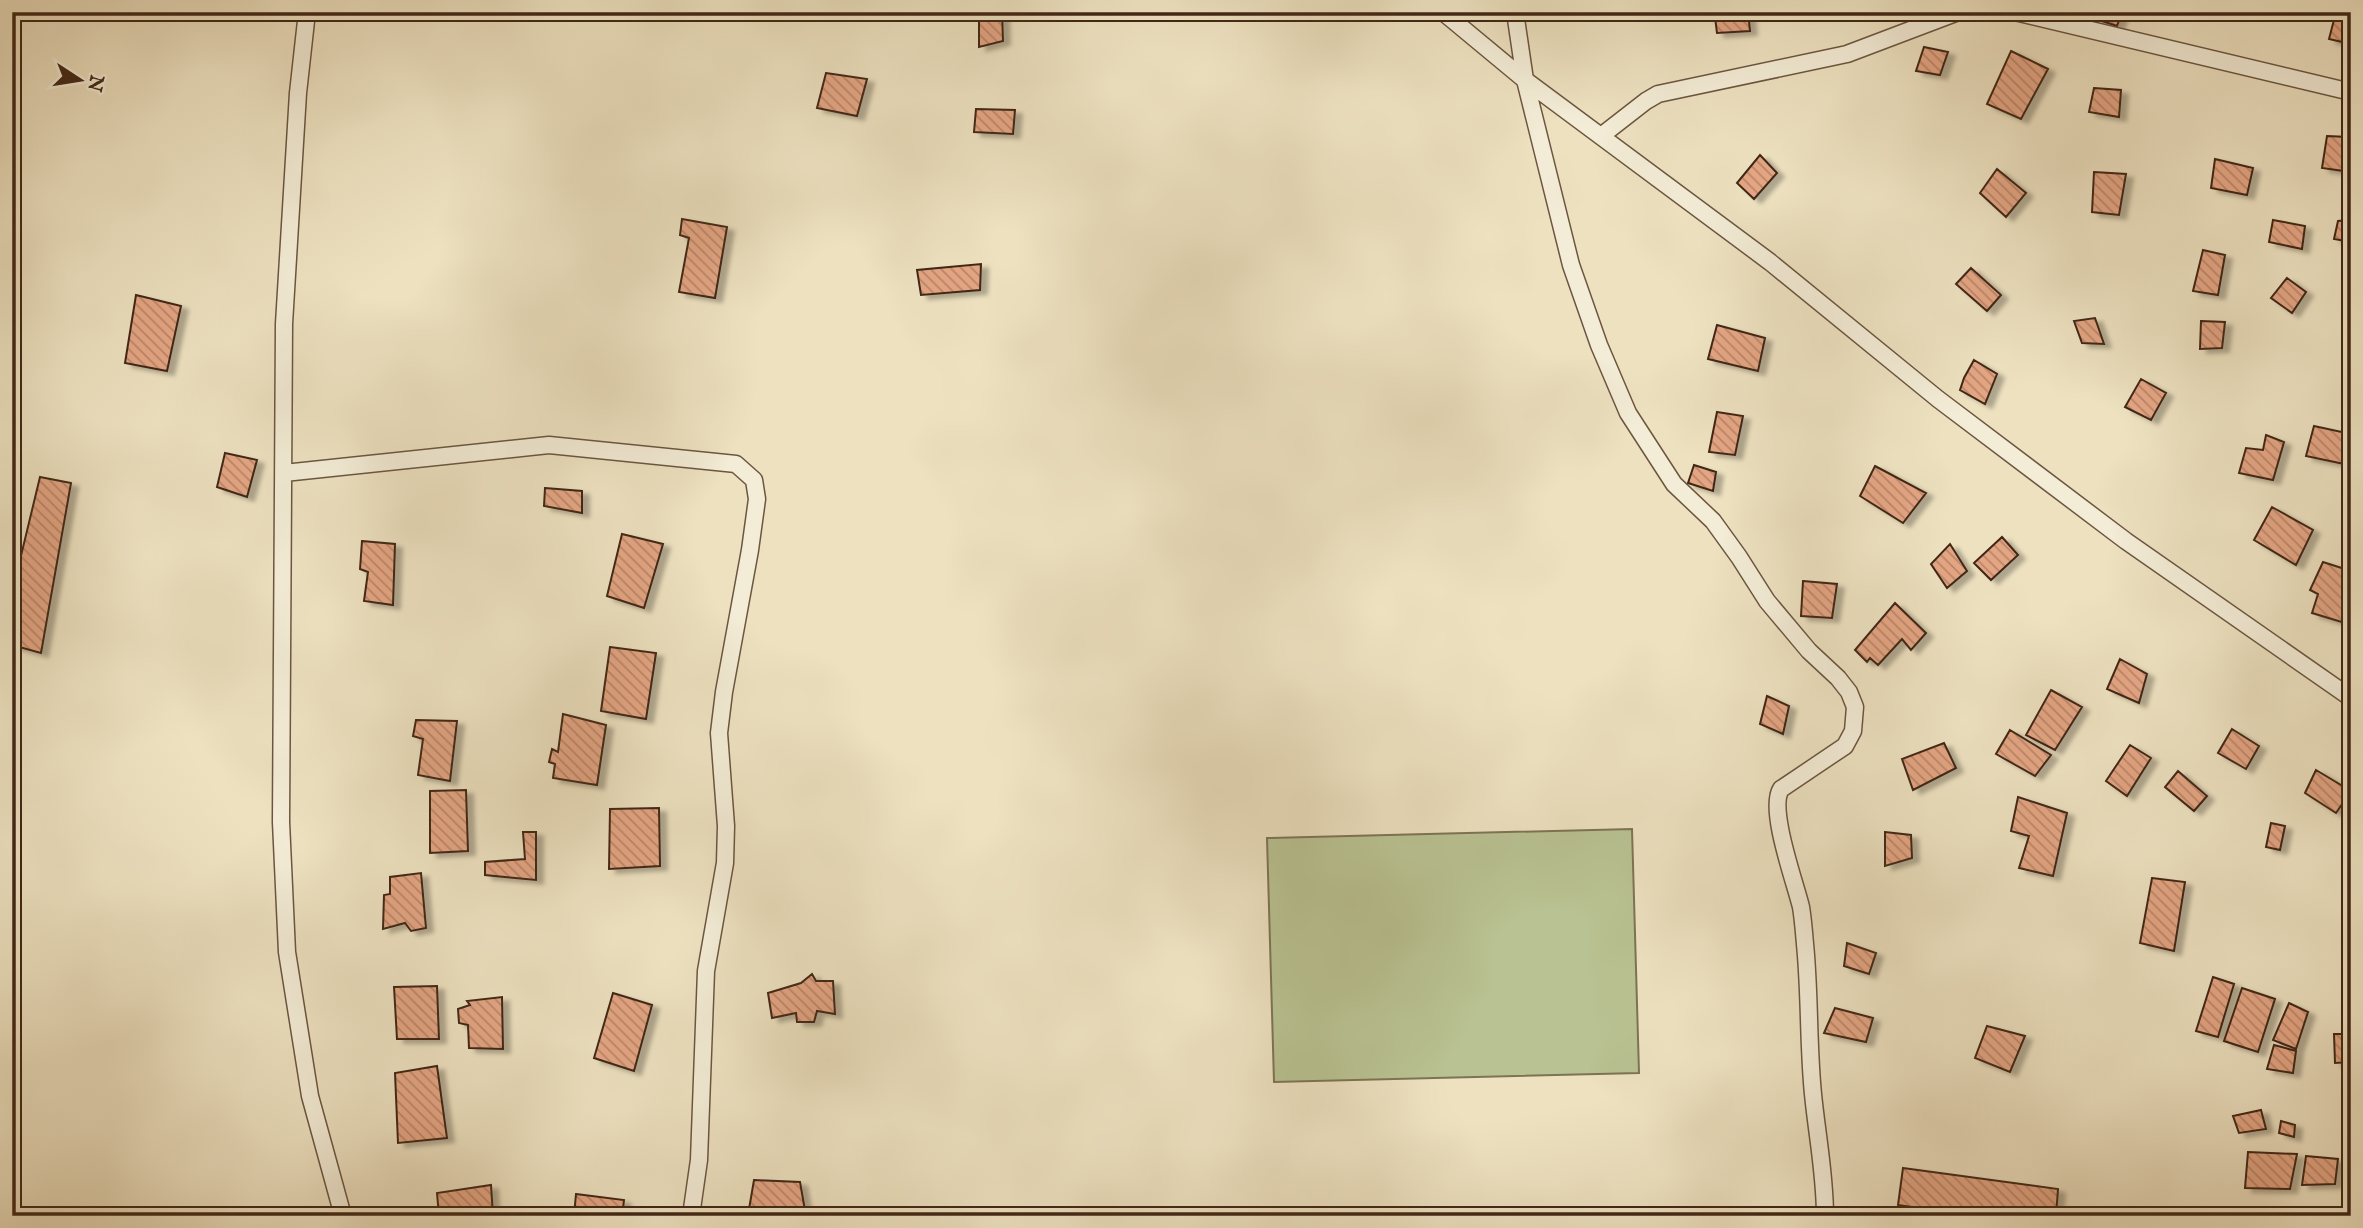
<svg xmlns="http://www.w3.org/2000/svg" width="2363" height="1228" font-family="'IM FELL English',serif">
  <defs>
    <pattern id="building-back-hatch" width="6" height="6" patternUnits="userSpaceOnUse" patternTransform="scale(1.75)"><rect width="6" height="6" fill="#e4a583"/><path d="M-1 5l2 2M0 0l6 6M5-1l2 2" fill="none" stroke="#ba866a"/></pattern>
    <filter id="shadow"><feDropShadow dx="7" dy="4" stdDeviation="2" flood-color="#0004"/></filter>
  </defs>
  <rect width="100%" height="100%" fill="#ede1c0"/>
  <filter id="stains"><feTurbulence type="fractalNoise" baseFrequency=".00286" numOctaves="4"/><feColorMatrix values="0 0 0 0 .2 0 0 0 0 .09 0 0 0 0 .02 0 0 0 .5 -.17"/></filter>
  <radialGradient id="worn" r=".72"><stop offset=".6" stop-color="#630" stop-opacity="0"/><stop offset="1" stop-color="#630" stop-opacity=".3"/></radialGradient>
  <path fill="#b9c292" stroke="#7d7454" stroke-width="2" d="M 1632,829 L 1639,1073 L 1274,1082 L 1267,838 Z"/>
  <path fill="url(#building-back-hatch)" stroke="#412716" stroke-width="2" filter="url(#shadow)" d="M 979,12 L 1002,12 L 1003,41 L 979,47 Z
    M 1708,12 L 1748,12 L 1750,31 L 1717,33 L 1715,17 L 1709,17 Z
    M 2056,12 L 2081,12 L 2079,19 Z
    M 2095,12 L 2122,12 L 2117,26 L 2093,18 Z
    M 2336,12 L 2351,18 L 2351,44 L 2329,39 Z
    M 1924,47 L 1948,52 L 1940,75 L 1916,71 Z
    M 2011,51 L 2048,69 L 2021,119 L 1987,104 Z
    M 826,73 L 867,79 L 857,116 L 817,108 Z
    M 2094,88 L 2121,90 L 2119,117 L 2089,112 Z
    M 976,109 L 1015,110 L 1013,134 L 974,132 Z
    M 2327,136 L 2348,137 L 2344,171 L 2322,168 Z
    M 1760,155 L 1777,173 L 1754,199 L 1737,183 Z
    M 2215,159 L 2253,168 L 2247,195 L 2211,188 Z
    M 1997,169 L 2026,193 L 2006,217 L 1980,193 Z
    M 2094,172 L 2126,174 L 2119,215 L 2092,212 Z
    M 2351,215 L 2351,242 L 2334,239 L 2338,221 L 2349,220 Z
    M 682,219 L 727,227 L 715,298 L 679,292 L 689,238 L 680,235 Z
    M 2273,220 L 2305,226 L 2302,249 L 2269,242 Z
    M 2203,250 L 2225,255 L 2218,295 L 2193,291 Z
    M 981,264 L 980,290 L 921,295 L 917,270 Z
    M 1971,268 L 2001,295 L 1987,311 L 1956,284 Z
    M 2287,278 L 2306,292 L 2292,313 L 2271,298 Z
    M 136,295 L 181,306 L 167,371 L 125,363 Z
    M 2095,318 L 2104,344 L 2082,343 L 2074,321 Z
    M 2201,321 L 2225,322 L 2222,348 L 2200,349 Z
    M 1717,325 L 1765,338 L 1758,371 L 1708,359 Z
    M 1974,360 L 1997,374 L 1985,404 L 1960,390 L 1964,378 Z
    M 2141,379 L 2166,393 L 2151,420 L 2125,407 Z
    M 1717,412 L 1743,416 L 1735,455 L 1709,452 Z
    M 2314,426 L 2351,434 L 2349,465 L 2306,456 Z
    M 2266,435 L 2284,442 L 2273,480 L 2239,473 L 2246,448 L 2263,450 Z
    M 225,453 L 257,460 L 247,497 L 217,487 Z
    M 1694,465 L 1716,472 L 1713,491 L 1688,483 Z
    M 1875,466 L 1926,493 L 1903,523 L 1860,496 Z
    M 40,477 L 71,483 L 41,653 L 12,645 L 12,593 Z
    M 545,488 L 582,491 L 582,513 L 544,506 Z
    M 2272,507 L 2313,530 L 2296,565 L 2254,540 Z
    M 622,534 L 663,544 L 644,608 L 607,596 Z
    M 2002,537 L 2018,555 L 1991,580 L 1974,563 Z
    M 362,541 L 395,544 L 393,605 L 364,601 L 368,572 L 360,569 Z
    M 1950,544 L 1967,571 L 1947,588 L 1931,564 Z
    M 2323,562 L 2351,571 L 2351,599 L 2345,623 L 2312,613 L 2318,594 L 2310,590 Z
    M 1803,581 L 1837,584 L 1832,618 L 1801,616 Z
    M 1895,603 L 1926,633 L 1911,650 L 1902,639 L 1878,665 L 1870,658 L 1867,662 L 1855,650 Z
    M 610,647 L 656,653 L 646,719 L 601,711 Z
    M 2120,659 L 2147,674 L 2139,703 L 2107,689 Z
    M 2051,690 L 2082,707 L 2055,750 L 2026,735 Z
    M 1767,696 L 1789,706 L 1783,734 L 1760,724 Z
    M 563,714 L 606,725 L 597,785 L 553,778 L 555,764 L 549,762 L 552,749 L 558,752 Z
    M 416,720 L 457,721 L 450,781 L 418,775 L 423,739 L 413,736 Z
    M 2232,729 L 2259,746 L 2246,769 L 2218,753 Z
    M 2010,730 L 2051,755 L 2035,776 L 1996,754 Z
    M 1944,743 L 1956,768 L 1913,790 L 1902,759 Z
    M 2130,745 L 2151,758 L 2127,796 L 2106,781 Z
    M 2316,770 L 2351,791 L 2336,813 L 2305,793 Z
    M 2178,771 L 2207,796 L 2194,811 L 2165,787 Z
    M 466,790 L 468,851 L 430,853 L 430,791 Z
    M 2018,797 L 2067,813 L 2053,876 L 2019,868 L 2029,836 L 2011,831 Z
    M 659,808 L 660,866 L 609,869 L 610,809 Z
    M 2271,823 L 2285,826 L 2280,850 L 2266,847 Z
    M 523,832 L 536,832 L 536,880 L 485,875 L 485,862 L 525,859 Z
    M 1885,832 L 1911,835 L 1912,858 L 1885,866 Z
    M 421,873 L 426,928 L 411,931 L 405,923 L 383,929 L 384,895 L 390,894 L 390,877 Z
    M 2152,878 L 2185,882 L 2174,951 L 2140,943 Z
    M 1847,943 L 1876,953 L 1869,974 L 1844,966 Z
    M 812,974 L 816,981 L 833,981 L 835,1014 L 817,1011 L 814,1022 L 797,1022 L 796,1013 L 772,1018 L 768,993 L 801,983 Z
    M 2213,977 L 2234,984 L 2218,1037 L 2196,1031 Z
    M 437,986 L 439,1039 L 397,1039 L 394,987 Z
    M 2242,988 L 2275,999 L 2258,1052 L 2224,1041 Z
    M 613,993 L 652,1005 L 634,1071 L 594,1058 Z
    M 502,997 L 503,1049 L 469,1048 L 468,1025 L 459,1023 L 458,1009 L 470,1005 L 467,1001 Z
    M 2289,1003 L 2308,1012 L 2296,1049 L 2273,1040 Z
    M 1835,1008 L 1873,1018 L 1866,1042 L 1824,1033 Z
    M 1987,1026 L 2025,1036 L 2010,1072 L 1975,1058 Z
    M 2334,1034 L 2351,1034 L 2351,1062 L 2335,1063 Z
    M 2274,1045 L 2296,1051 L 2293,1073 L 2267,1069 Z
    M 437,1066 L 447,1138 L 398,1143 L 395,1073 Z
    M 2261,1110 L 2266,1129 L 2239,1133 L 2233,1116 Z
    M 2281,1121 L 2295,1125 L 2294,1137 L 2279,1133 Z
    M 2248,1152 L 2297,1154 L 2290,1189 L 2245,1188 Z
    M 2306,1156 L 2338,1159 L 2335,1184 L 2302,1185 Z
    M 1903,1168 L 2058,1189 L 2056,1216 L 1985,1209 L 1982,1216 L 1954,1216 L 1954,1213 L 1898,1205 Z
    M 754,1180 L 800,1182 L 806,1216 L 773,1216 L 773,1213 L 748,1215 Z
    M 491,1185 L 493,1216 L 439,1216 L 437,1193 Z
    M 576,1194 L 624,1200 L 622,1216 L 599,1212 L 599,1216 L 574,1216 Z"/>
  <g fill="none" stroke-linecap="round" stroke-linejoin="round">
    <g stroke="#6c5640" stroke-width="19">
      <path id="street" d="M 307,12 L 298,93 L 284,324 L 281,822 L 287,952 L 310,1096 L 343,1216
        M 1443,12 L 1525,80 L 1770,262 L 1938,399 L 2126,541 L 2351,698
        M 1515,12 L 1525,80 L 1571,265 L 1599,345 L 1628,413 L 1674,484 L 1713,521 L 1739,557 L 1767,601 L 1809,651 L 1838,678 L 1849,692 L 1855,707 L 1853,731 L 1845,746 L 1781,789 C 1768,809 1795,882 1801,907 C 1803,919 1804,932 1805,944 C 1810,994 1808,1044 1813,1094 C 1817,1135 1825,1174 1825,1216
        M 2015,12 L 2351,92
        M 1601,136 L 1646,101 L 1658,94 L 1847,54 L 1958,12
        M 284,473 L 549,445 L 736,464 L 754,480 L 757,499 L 750,550 L 724,692 L 719,733 L 726,826 L 725,863 L 706,971 L 699,1160 L 691,1216"/>
    </g>
    <use href="#street" stroke="#f3ecd6" stroke-width="16"/>
  </g>
  <rect width="2363" height="1228" fill="none" stroke="#ede1c0" stroke-width="42"/>
  <rect x="14" y="14" width="2335" height="1200" fill="none" stroke="#412716" stroke-width="3.5"/>
  <rect x="21" y="21" width="2321" height="1186" fill="none" stroke="#412716" stroke-width="2"/>
  <g transform="translate(80 80) rotate(102)" stroke="#f3ecd6" stroke-width="5" paint-order="stroke">
  <path d="M0-5L12 26L0 18L-12 26Z" fill="#412716"/>
  <text y="-10" font-size="19" font-weight="bold" text-anchor="middle" fill="#412716">N</text>
  </g>
  <rect width="100%" height="100%" filter="url(#stains)"/>
  <rect width="100%" height="100%" fill="url(#worn)"/>
</svg>
